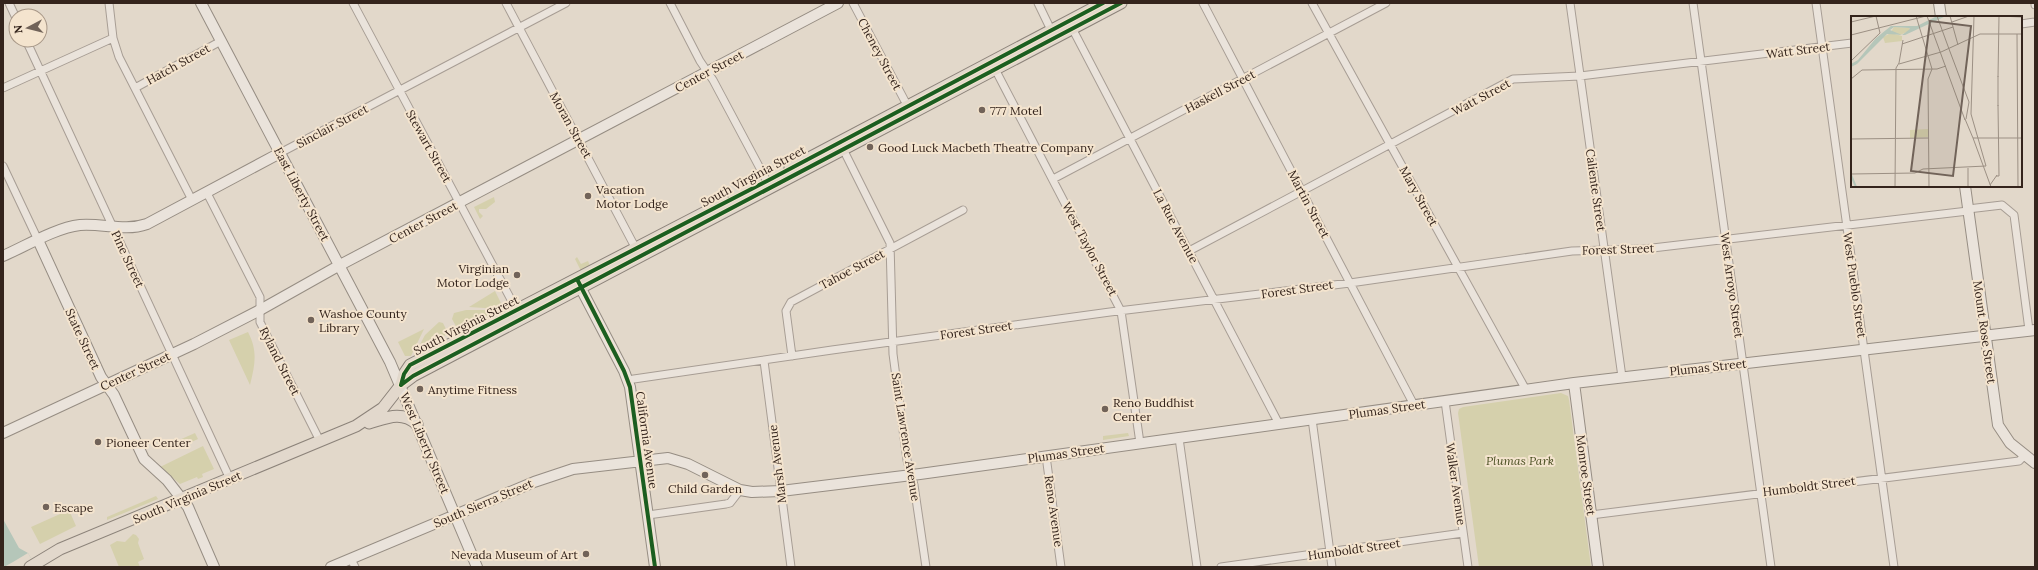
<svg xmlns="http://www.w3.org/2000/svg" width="2038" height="570" font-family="Lora,serif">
  <rect width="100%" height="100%" fill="#e2d8ca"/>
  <path fill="#d5d0ac" d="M 494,197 L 495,202 L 486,209 L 479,209 L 479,212 L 483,216 L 480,219 L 474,207 Z
    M 577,257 L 581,264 L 588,261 L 590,266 L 581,271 L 575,259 Z
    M 495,291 L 502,305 L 500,309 L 469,307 Z
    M 466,310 L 485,310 L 494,313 L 457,328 L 452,319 L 454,313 Z
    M 439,322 L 443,323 L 448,333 L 432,345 L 415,354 L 425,335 Z
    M 424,329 L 411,356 L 405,356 L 398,342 Z
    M 248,332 C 258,351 255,365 250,385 L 229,340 Z
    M 1561,393 L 1568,396 L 1569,400 L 1591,567 L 1479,567 L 1458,413 L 1459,409 L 1463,407 Z
    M 195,433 L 198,439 L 183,446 L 177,441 Z
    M 1128,433 L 1129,436 L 1103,440 L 1103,436 Z
    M 203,446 L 214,469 L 202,474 L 203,477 L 198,479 L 197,477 L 180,484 L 160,467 Z
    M 156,496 L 158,499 L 107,520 L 107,517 Z
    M 69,510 L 76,526 L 40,544 L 31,527 Z
    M 133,534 L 136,535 L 139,539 L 138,543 L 144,559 L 138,562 L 140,567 L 119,567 L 110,545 L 117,541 L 125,542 Z"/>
  <path fill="#b5c6b9" d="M 3,519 L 19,548 L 28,553 L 36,567 L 3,567 Z"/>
  <path fill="#e2d8ca" d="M 28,553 L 36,567 L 4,567 L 13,562 Z"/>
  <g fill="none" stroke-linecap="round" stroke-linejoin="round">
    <g stroke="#a79d94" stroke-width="9">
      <path id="street" d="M 9,3 L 16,18
        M 109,3 L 113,38 L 119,57 L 192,200
        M 353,3 L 516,309
        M 506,3 L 635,247
        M 670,3 L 700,61 L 713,80 L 770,187
        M 853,3 L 907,105
        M 1038,3 L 1051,30
        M 1203,3 L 1414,405
        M 1312,3 L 1526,390
        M 1570,3 L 1622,377
        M 1693,3 L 1771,567
        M 1816,3 L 1894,567
        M 2035,3 L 2035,5
        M 2021,24 L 2035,22
        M 1072,28 L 1279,424
        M 26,40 L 230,479
        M 995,69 L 1121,311 L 1140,443
        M 3,88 L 113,38
        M 135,88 L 221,41
        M 843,149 L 890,243 L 893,354 L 907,460 L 914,485 L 926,567
        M 280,153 L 566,3
        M 3,166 L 38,240
        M 1053,179 L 1386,3
        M 207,193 L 260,297 L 260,322 L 320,441
        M 1968,209 L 2002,205 L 2014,215 L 2029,330
        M 1189,251 L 1513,79 L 1580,76 L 1852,43
        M 792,356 L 786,311 L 791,302 L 963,210
        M 764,361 L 791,567
        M 627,380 L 832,350 L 1110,312 L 1350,283 L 1572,251 L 1644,249 L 1968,211
        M 1445,401 L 1468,567
        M 1312,419 L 1332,567
        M 1179,438 L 1197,567
        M 1046,456 L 1061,567
        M 648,515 L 726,504 L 730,503 L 740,490
        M 1591,515 L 2019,461 L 2025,455
        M 351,559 L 355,567
        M 1221,567 L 1463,533"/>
    </g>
    <g stroke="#968d83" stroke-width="12">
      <path id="secondary" d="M 201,3 L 390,362 L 477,567
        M 1939,3 L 1941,17
        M 1965,186 L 1998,425 L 2010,443 L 2035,463
        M 38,240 L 101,377 L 114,395 L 144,459 L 167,480 L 188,507 L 214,567
        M 3,256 C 26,246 55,228 80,225 C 103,223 124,232 147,224 L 280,153
        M 577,281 L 624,371 L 630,387 L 655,567
        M 1574,383 L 1598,567
        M 3,433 L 194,344 L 260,310 L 340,265 L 838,3
        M 331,567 L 534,482 L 573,469 L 668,458 L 688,464 L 740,490 L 752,492 L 781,491 L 920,474 L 1574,383 L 2035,330"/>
    </g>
    <g stroke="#8c837a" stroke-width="13">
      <path id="primary" d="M 790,168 L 1103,3
        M 401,385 L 404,374 L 410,365 L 725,202
        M 369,423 C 386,418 401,410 417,424
        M 30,567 L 60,549 L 356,426 L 383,408 L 401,385 L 413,376 L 1121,3"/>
    </g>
    <use href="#street" stroke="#eae3db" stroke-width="7"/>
    <use href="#secondary" stroke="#eae3db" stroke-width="10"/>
    <use href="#primary" stroke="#e2d8cc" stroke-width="11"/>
    <g stroke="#f4e4ce" stroke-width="6">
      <path id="cycleway" d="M 578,281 L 624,371 L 630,387 L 655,567
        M 401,385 L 413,376 L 1121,3
        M 401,385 L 404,374 L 410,365 L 767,181 L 1103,3"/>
    </g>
    <use href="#cycleway" stroke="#1b5e20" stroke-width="4"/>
  </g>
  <g fill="#716359" stroke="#f4e4ce" stroke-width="1.5">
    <circle cx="982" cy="110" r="4"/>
    <circle cx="870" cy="147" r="4"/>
    <circle cx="588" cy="196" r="4"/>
    <circle cx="517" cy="275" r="4"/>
    <circle cx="311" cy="320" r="4"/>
    <circle cx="420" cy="389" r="4"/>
    <circle cx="1105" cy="409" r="4"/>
    <circle cx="98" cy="442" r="4"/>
    <circle cx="705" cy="475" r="4"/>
    <circle cx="46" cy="507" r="4"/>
    <circle cx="586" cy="554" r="4"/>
  </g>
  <g text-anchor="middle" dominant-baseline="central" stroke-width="4" stroke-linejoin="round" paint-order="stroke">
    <g font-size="12" fill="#34241c" stroke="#f4e4ce">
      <text transform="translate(1798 50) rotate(-7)">Watt Street</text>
      <text transform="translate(880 54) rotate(62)">Cheney Street</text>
      <text transform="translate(178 64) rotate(-29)">Hatch Street</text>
      <text transform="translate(709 71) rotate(-28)">Center Street</text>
      <text transform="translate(1220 91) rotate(-28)">Haskell Street</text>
      <text transform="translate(1481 97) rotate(-28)">Watt Street</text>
      <text transform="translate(571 125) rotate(61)">Moran Street</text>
      <text transform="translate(332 126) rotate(-28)">Sinclair Street</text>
      <text transform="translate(429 146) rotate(61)">Stewart Street</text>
      <text transform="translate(753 176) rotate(-28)">South Virginia Street</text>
      <text transform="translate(1596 190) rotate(82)">Caliente Street</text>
      <text transform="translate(302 194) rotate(62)">East Liberty Street</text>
      <text transform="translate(1419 196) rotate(61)">Mary Street</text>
      <text transform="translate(1309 204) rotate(62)">Martin Street</text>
      <text transform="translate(423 222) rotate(-28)">Center Street</text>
      <text transform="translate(1176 226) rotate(62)">La Rue Avenue</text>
      <text transform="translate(1090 249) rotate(62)">West Taylor Street</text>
      <text transform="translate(1618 249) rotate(-2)">Forest Street</text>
      <text transform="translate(128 259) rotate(65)">Pine Street</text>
      <text transform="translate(852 269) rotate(-28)">Tahoe Street</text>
      <text transform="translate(1732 285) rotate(82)">West Arroyo Street</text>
      <text transform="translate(1855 285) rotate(82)">West Pueblo Street</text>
      <text transform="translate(1297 289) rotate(-8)">Forest Street</text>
      <text transform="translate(466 325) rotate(-27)">South Virginia Street</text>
      <text transform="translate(976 330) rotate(-8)">Forest Street</text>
      <text transform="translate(1985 332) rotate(82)">Mount Rose Street</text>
      <text transform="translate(83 339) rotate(65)">State Street</text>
      <text transform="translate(280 361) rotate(63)">Ryland Street</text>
      <text transform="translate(1708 367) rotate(-6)">Plumas Street</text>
      <text transform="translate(135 371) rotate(-25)">Center Street</text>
      <text transform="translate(1387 409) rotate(-8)">Plumas Street</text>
      <text transform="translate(906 437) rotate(81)">Saint Lawrence Avenue</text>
      <text transform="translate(647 440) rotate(82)">California Avenue</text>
      <text transform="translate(425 443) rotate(67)">West Liberty Street</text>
      <text transform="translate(1066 453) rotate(-8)">Plumas Street</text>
      <text transform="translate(777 464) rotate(-97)">Marsh Avenue</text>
      <text transform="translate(1586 475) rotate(82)">Monroe Street</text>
      <text transform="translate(1456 484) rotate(82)">Walker Avenue</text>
      <text transform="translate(1809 486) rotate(-7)">Humboldt Street</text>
      <text transform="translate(187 497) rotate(-23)">South Virginia Street</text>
      <text transform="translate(483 503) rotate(-23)">South Sierra Street</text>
      <text transform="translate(1054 511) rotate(82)">Reno Avenue</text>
      <text transform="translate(1354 549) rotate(-8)">Humboldt Street</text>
    </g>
    <g font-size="12" fill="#34241c" stroke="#f4e4ce" text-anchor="start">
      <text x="990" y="110">777 Motel</text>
      <text x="878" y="147">Good Luck Macbeth Theatre Company</text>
      <text x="596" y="189">Vacation<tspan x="596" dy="14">Motor Lodge</tspan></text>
      <text x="509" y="268" text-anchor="end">Virginian<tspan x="509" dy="14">Motor Lodge</tspan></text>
      <text x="319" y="313">Washoe County<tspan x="319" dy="14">Library</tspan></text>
      <text x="428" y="389">Anytime Fitness</text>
      <text x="1113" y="402">Reno Buddhist<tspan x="1113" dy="14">Center</tspan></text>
      <text x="106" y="442">Pioneer Center</text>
      <text x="705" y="488" text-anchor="middle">Child Garden</text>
      <text x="54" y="507">Escape</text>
      <text x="578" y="554" text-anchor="end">Nevada Museum of Art</text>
    </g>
    <g font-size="12" font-style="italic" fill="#4b5023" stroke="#f4e4ce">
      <text x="1520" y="460">Plumas Park</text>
    </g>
  </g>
  <g transform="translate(1851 16)">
    <rect width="171" height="171" fill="#e2d8ca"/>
    <path d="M 43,11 L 58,12 L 60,14 L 49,19 L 40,16 ZM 40,17 L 51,20 L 51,25 L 34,27 L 32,21 ZM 77,113 L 77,121 L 59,122 L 59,114 Z" fill="#d5d0ac"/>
    <path d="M 86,0 L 95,0 L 54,19 L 36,18 L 6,48 L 0,51 L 0,48 L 7,44 L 25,22 L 40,10 L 66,10 ZM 43,11 L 58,12 L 59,13 L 51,19 L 39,14 Z" fill="#b5c6b9" fill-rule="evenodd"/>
    <path fill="none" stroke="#b5c6b9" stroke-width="2" d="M 0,159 L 5,171"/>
    <path fill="none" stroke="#9c9084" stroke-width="1" d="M 65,0 L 81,53M 76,0 L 114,104M 86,0 L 98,33M 99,0 L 107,29M 148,0 L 171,1M 0,6 L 25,0M 101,6 L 118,0M 166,18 L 167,171M 0,19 L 75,0M 51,28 L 102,11M 98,33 L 118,86 L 115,103M 0,45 L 29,17 L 25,0M 48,48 L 90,36 L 129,18 L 171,18M 147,61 L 148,0M 0,63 L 11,54 L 86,53 L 95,50M 147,90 L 147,60M 114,103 L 122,122M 122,122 L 171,122M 122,122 L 140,171M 0,123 L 78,122M 0,158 L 64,157 L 72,153 L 135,150 L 120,98 L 123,0M 145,160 L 148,160 L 147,89M 139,169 L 146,159M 44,171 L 45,52 L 48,47 L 52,24M 78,171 L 77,63 L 81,53M 117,171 L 117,152"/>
    <path fill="#716359" fill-opacity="0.15" stroke="#716359" stroke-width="2" d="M 79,5 L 120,10 L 102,160 L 60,155 Z"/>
    <rect width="171" height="171" fill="none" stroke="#34241c" stroke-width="2"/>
  </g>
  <rect width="2038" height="570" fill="none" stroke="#34241c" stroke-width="8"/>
  <g transform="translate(28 28) rotate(263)"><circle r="19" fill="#f4e4ce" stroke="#a79787"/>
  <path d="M0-3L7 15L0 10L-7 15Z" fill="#716359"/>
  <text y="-6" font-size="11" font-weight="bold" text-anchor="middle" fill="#34241c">N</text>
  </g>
</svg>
